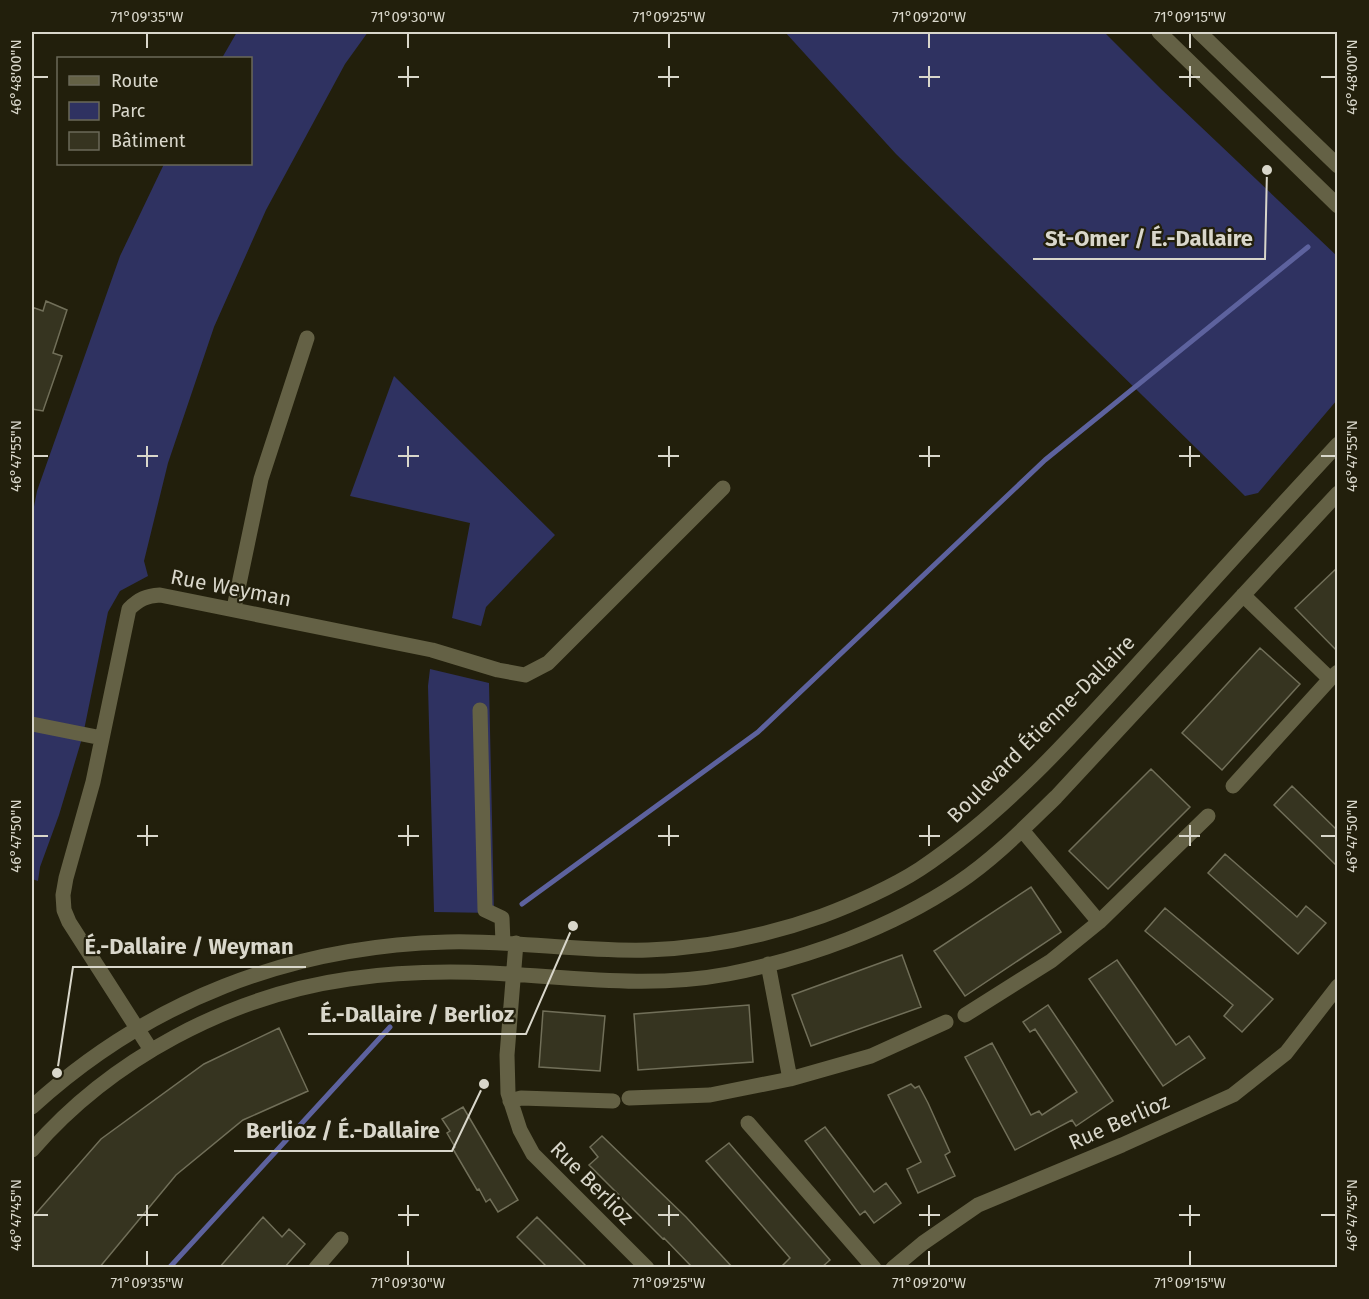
<svg xmlns="http://www.w3.org/2000/svg" width="1369" height="1299" font-family="'Fira Sans',sans-serif">
  <rect width="100%" height="100%" fill="#221f0c"/>
  <path fill="#2f3261" d="M 237,32 L 368,32 L 345,64 L 266,210 L 214,327 L 168,463 L 144,561 L 148,576 L 120,591 L 108,612 L 83,735 L 59,815 L 40,867 L 38,881 L 32,879 L 32,517 L 37,491 L 120,256 L 164,164 L 250,164 L 250,58 L 222,58 Z
    M 785,32 L 1104,32 L 1161,89 L 1337,256 L 1337,400 L 1258,493 L 1245,496 L 896,154 Z
    M 394,376 L 555,535 L 486,607 L 481,626 L 452,618 L 470,523 L 350,496 Z
    M 430,669 L 489,683 L 494,913 L 434,912 L 428,686 Z"/>
  <g fill="none" stroke-linecap="round" stroke-linejoin="round">
    <path stroke="#5d629e" stroke-width="5" d="M 522,904 L 758,732 L 1045,460 L 1308,247
      M 169,1268 L 390,1027"/>
  </g>
  <path fill="#363420" stroke="#716f59" stroke-width="1.5" d="M 46,301 L 67,310 L 53,353 L 62,356 L 43,411 L 32,409 L 32,307 L 43,311 Z
    M 1338,567 L 1338,652 L 1295,608 Z
    M 1260,648 L 1300,684 L 1222,770 L 1182,733 Z
    M 1151,769 L 1190,807 L 1108,889 L 1069,851 Z
    M 1292,786 L 1338,831 L 1338,867 L 1274,805 Z
    M 1225,854 L 1297,917 L 1306,906 L 1326,923 L 1298,954 L 1208,873 Z
    M 1031,887 L 1061,932 L 965,996 L 934,951 Z
    M 1165,908 L 1273,999 L 1242,1032 L 1224,1016 L 1233,1005 L 1145,931 Z
    M 902,955 L 921,1007 L 811,1046 L 792,995 Z
    M 1117,960 L 1176,1045 L 1189,1036 L 1205,1058 L 1163,1086 L 1089,979 Z
    M 749,1005 L 753,1062 L 638,1070 L 634,1014 Z
    M 1048,1005 L 1113,1101 L 1076,1126 L 1072,1120 L 1015,1150 L 965,1057 L 992,1043 L 1031,1115 L 1039,1111 L 1042,1115 L 1077,1092 L 1035,1029 L 1030,1032 L 1023,1022 Z
    M 543,1011 L 605,1016 L 600,1071 L 539,1067 Z
    M 279,1028 L 308,1091 L 243,1120 L 176,1175 L 99,1268 L 32,1268 L 32,1218 L 101,1139 L 204,1064 Z
    M 911,1084 L 915,1088 L 919,1086 L 928,1103 L 950,1152 L 945,1155 L 955,1176 L 918,1193 L 907,1169 L 921,1162 L 888,1095 Z
    M 463,1107 L 518,1200 L 498,1212 L 490,1199 L 486,1202 L 479,1189 L 477,1190 L 453,1149 L 455,1147 L 447,1133 L 450,1131 L 442,1119 Z
    M 825,1127 L 874,1192 L 886,1183 L 901,1203 L 874,1223 L 865,1211 L 860,1215 L 805,1141 Z
    M 602,1136 L 686,1217 L 733,1268 L 693,1268 L 664,1238 L 663,1239 L 589,1165 L 598,1157 L 590,1147 Z
    M 729,1143 L 830,1260 L 821,1268 L 780,1268 L 790,1258 L 706,1161 Z
    M 263,1217 L 282,1237 L 289,1229 L 305,1244 L 284,1268 L 219,1268 Z
    M 537,1217 L 588,1268 L 548,1268 L 517,1237 Z"/>
  <g fill="none" stroke-linecap="round" stroke-linejoin="round">
    <path stroke="#646145" stroke-width="15" d="M 1159,32 L 1338,206
      M 1199,32 L 1338,166
      M 1243,595 L 1330,679 L 1338,672
      M 234,608 L 261,479 L 307,338
      M 480,710 L 485,910 L 502,918 L 503,943
      M 32,724 L 102,738
      M 1233,786 L 1330,679
      M 1022,830 L 1099,922 L 1208,816
      M 516,943 L 507,1055 L 508,1093 L 520,1130 L 533,1154 L 647,1268
      M 768,964 L 790,1079 L 871,1056 L 946,1022
      M 965,1015 L 1051,961 L 1099,922
      M 151,1050 L 69,922 L 64,910 L 63,895 L 66,878 L 93,782 L 129,609 C 139,599 146,596 160,595 L 432,650 L 498,670 L 525,675 L 548,663 L 723,488
      M 629,1098 L 710,1095 L 790,1079
      M 510,1101 L 521,1098 L 613,1101
      M 32,1107 C 148,1001 290,946 447,942 C 514,940 581,952 648,950 C 708,948 766,936 822,916 C 852,905 894,886 920,869 C 1010,809 1083,724 1155,645 C 1215,578 1276,511 1338,444
      M 748,1123 L 874,1268
      M 32,1150 C 111,1059 229,996 349,979 C 396,972 444,971 491,973 C 570,977 649,989 728,974 C 808,958 891,928 958,883 C 994,859 1025,827 1056,797 L 1338,493
      M 316,1268 L 341,1239
      M 893,1268 L 923,1243 L 978,1205 L 1122,1145 L 1233,1095 L 1286,1053 L 1338,986"/>
  </g>
  <path fill="none" stroke="#d9d7cb" stroke-width="2" d="M 147,33 L 147,48M 408,33 L 408,48M 669,33 L 669,48M 929,33 L 929,48M 1190,33 L 1190,48M 408,66 L 408,87M 669,66 L 669,87M 929,66 L 929,87M 1190,66 L 1190,87M 33,77 L 48,77M 398,77 L 419,77M 658,77 L 679,77M 919,77 L 940,77M 1179,77 L 1200,77M 1321,77 L 1336,77M 147,446 L 147,467M 408,446 L 408,467M 669,446 L 669,467M 929,446 L 929,467M 1190,446 L 1190,467M 33,456 L 48,456M 137,456 L 158,456M 398,456 L 419,456M 658,456 L 679,456M 919,456 L 940,456M 1179,456 L 1200,456M 1321,456 L 1336,456M 147,825 L 147,846M 408,825 L 408,846M 669,825 L 669,846M 929,825 L 929,846M 1190,825 L 1190,846M 33,836 L 48,836M 137,836 L 158,836M 398,836 L 419,836M 658,836 L 679,836M 919,836 L 940,836M 1179,836 L 1200,836M 1321,836 L 1336,836M 147,1205 L 147,1226M 408,1205 L 408,1226M 669,1205 L 669,1226M 929,1205 L 929,1226M 1190,1205 L 1190,1226M 33,1215 L 48,1215M 137,1215 L 158,1215M 398,1215 L 419,1215M 658,1215 L 679,1215M 919,1215 L 940,1215M 1179,1215 L 1200,1215M 1321,1215 L 1336,1215M 147,1251 L 147,1266M 408,1251 L 408,1266M 669,1251 L 669,1266M 929,1251 L 929,1266M 1190,1251 L 1190,1266"/>
  <g text-anchor="middle" dominant-baseline="central" stroke-width="4.5" stroke-linejoin="round" paint-order="stroke">
    <g font-size="21" fill="#d9d7cb" stroke="#221f0c">
      <text transform="translate(231 588) rotate(11)">Rue Weyman</text>
      <text transform="translate(1041 729) rotate(-45)">Boulevard Étienne-Dallaire</text>
      <text transform="translate(1119 1122) rotate(-24)">Rue Berlioz</text>
      <text transform="translate(592 1183) rotate(45)">Rue Berlioz</text>
    </g>
  </g>
  <path fill="none" stroke="#d9d7cb" stroke-width="2" d="M1267 170L1265 259H1033M57 1073L73 967H306M573 926L526 1034H308M484 1084L452 1151H234"/>
  <g fill="#d9d7cb" stroke="#221f0c" stroke-width="2">
    <circle cx="1267" cy="170" r="6"/>
    <circle cx="57" cy="1073" r="6"/>
    <circle cx="573" cy="926" r="6"/>
    <circle cx="484" cy="1084" r="6"/>
  </g>
  <g font-size="22" text-anchor="middle" font-weight="bold" fill="#d9d7cb" stroke="#221f0c" stroke-width="4.5" stroke-linejoin="round" paint-order="stroke">
    <text x="1149" y="246">St-Omer / É.-Dallaire</text>
    <text x="189" y="954">É.-Dallaire / Weyman</text>
    <text x="417" y="1022">É.-Dallaire / Berlioz</text>
    <text x="343" y="1138">Berlioz / É.-Dallaire</text>
  </g>
  <rect width="1369" height="1299" fill="none" stroke="#221f0c" stroke-width="66"/>
  <rect x="57" y="57" width="195" height="108" fill="#221f0c" stroke="#6b6958" stroke-width="1.5"/>
  <rect x="69" y="76" width="30" height="9" fill="#646145" stroke="#6b6958" stroke-width="1.5"/>
  <text x="111" y="87" font-size="18" fill="#d9d7cb">Route</text>
  <rect x="69" y="102" width="30" height="18" fill="#2f3261" stroke="#6b6958" stroke-width="1.5"/>
  <text x="111" y="117" font-size="18" fill="#d9d7cb">Parc</text>
  <rect x="69" y="132" width="30" height="18" fill="#363420" stroke="#6b6958" stroke-width="1.5"/>
  <text x="111" y="147" font-size="18" fill="#d9d7cb">Bâtiment</text>
  <rect x="33" y="33" width="1303" height="1233" fill="none" stroke="#d9d7cb" stroke-width="2"/>
  <g font-size="15" text-anchor="middle" fill="#d9d7cb">
    <text x="147" y="22">71°09'35"W</text>
    <text x="408" y="22">71°09'30"W</text>
    <text x="669" y="22">71°09'25"W</text>
    <text x="929" y="22">71°09'20"W</text>
    <text x="1190" y="22">71°09'15"W</text>
    <text transform="translate(16 77) rotate(-90)" y="5">46°48'00"N</text>
    <text transform="translate(1352 77) rotate(-90)" y="5">46°48'00"N</text>
    <text transform="translate(16 456) rotate(-90)" y="5">46°47'55"N</text>
    <text transform="translate(1352 456) rotate(-90)" y="5">46°47'55"N</text>
    <text transform="translate(16 836) rotate(-90)" y="5">46°47'50"N</text>
    <text transform="translate(1352 836) rotate(-90)" y="5">46°47'50"N</text>
    <text transform="translate(16 1215) rotate(-90)" y="5">46°47'45"N</text>
    <text transform="translate(1352 1215) rotate(-90)" y="5">46°47'45"N</text>
    <text x="147" y="1288">71°09'35"W</text>
    <text x="408" y="1288">71°09'30"W</text>
    <text x="669" y="1288">71°09'25"W</text>
    <text x="929" y="1288">71°09'20"W</text>
    <text x="1190" y="1288">71°09'15"W</text>
  </g>
</svg>
